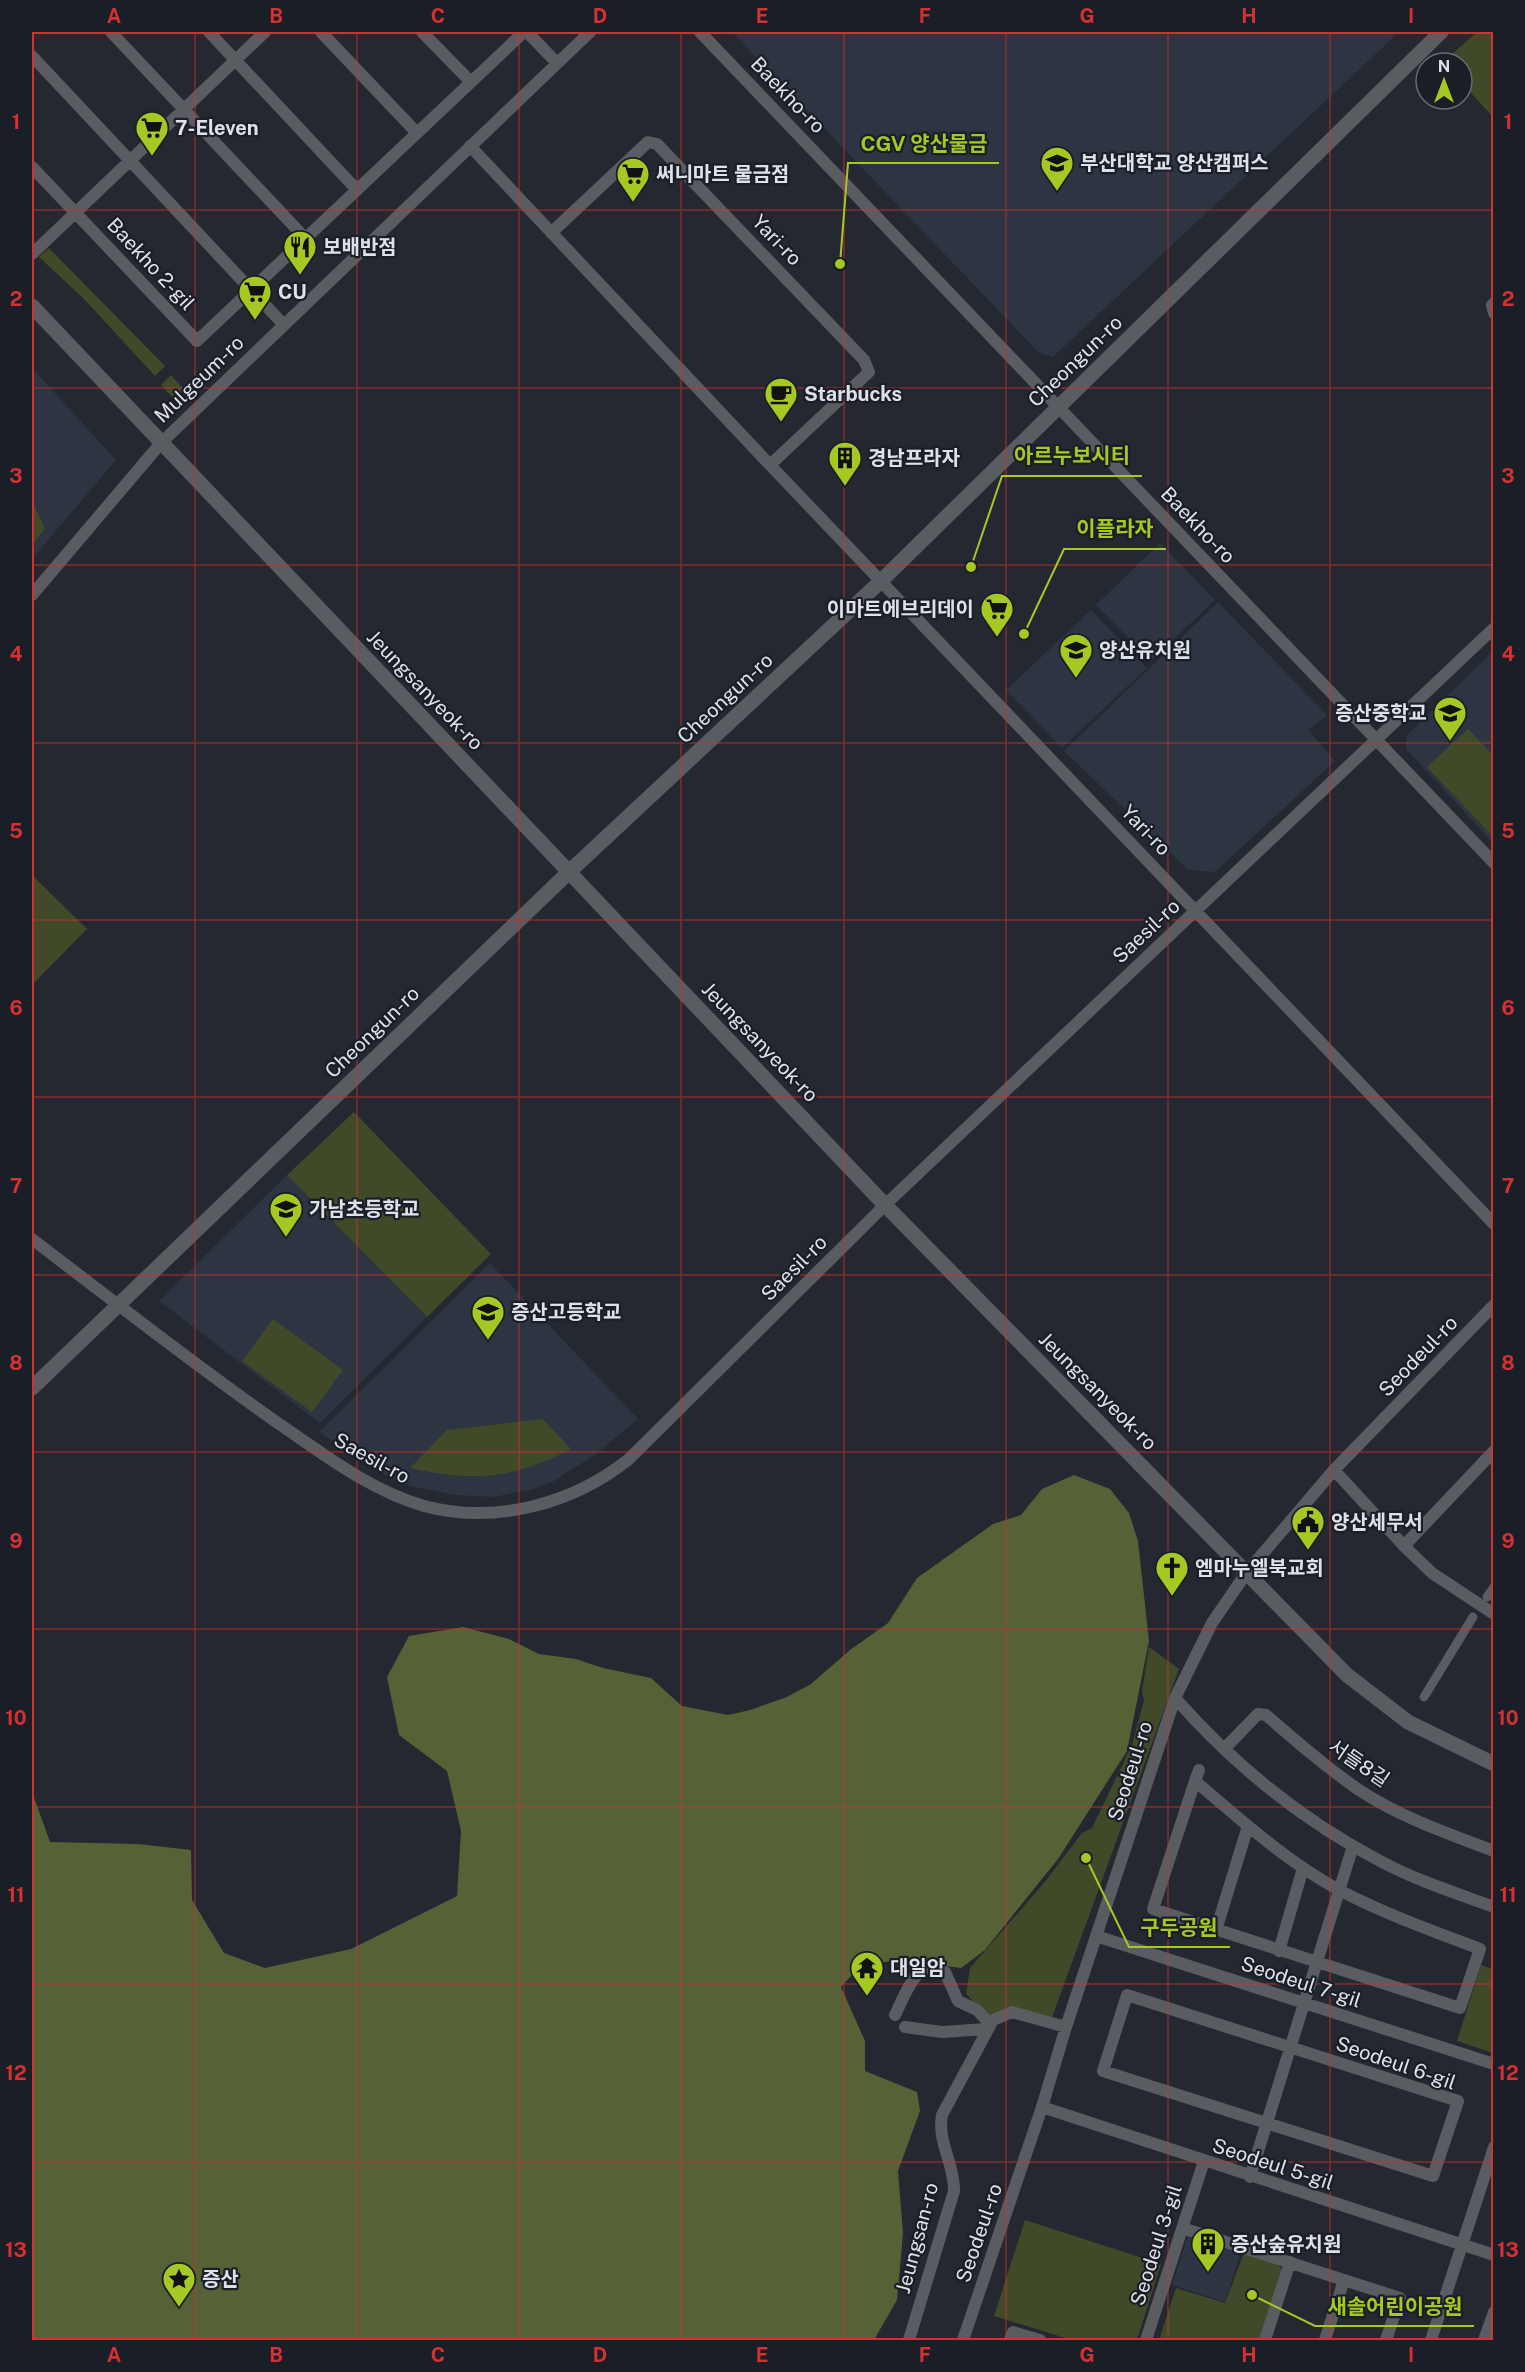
<svg xmlns="http://www.w3.org/2000/svg" width="1525" height="2372" font-family="'Public Sans','Noto Sans KR',sans-serif">
  <rect width="100%" height="100%" fill="#232831"/>
  <path fill="#2d3442" d="M 732,32 L 1399,32 L 1053,357 L 1039,353 Z
    M 32,368 L 116,460 L 32,559 Z
    M 1160,543 L 1215,600 L 1151,661 L 1096,605 Z
    M 1218,602 L 1327,715 L 1309,730 L 1335,761 L 1215,872 L 1188,870 L 1064,751 Z
    M 1091,610 L 1147,668 L 1062,748 L 1006,690 Z
    M 1493,651 L 1493,843 L 1406,749 L 1407,735 Z
    M 287,1175 L 427,1317 L 320,1423 L 159,1301 Z
    M 490,1263 L 638,1419 L 596,1454 L 554,1481 L 534,1489 L 493,1497 L 456,1495 L 410,1486 L 375,1470 L 319,1432 Z
    M 1188,2235 L 1241,2252 L 1225,2302 L 1172,2285 Z"/>
  <path fill="#404a29" d="M 1477,32 L 1493,32 L 1493,117 L 1462,83 L 1462,63 L 1443,62 Z
    M 49,248 L 165,366 L 155,376 L 84,299 L 39,257 Z
    M 171,375 L 189,395 L 185,398 L 173,398 L 161,385 Z
    M 32,501 L 45,529 L 32,545 Z
    M 1468,729 L 1493,755 L 1493,837 L 1427,767 Z
    M 32,875 L 87,929 L 32,985 Z
    M 354,1112 L 491,1254 L 427,1317 L 287,1175 Z
    M 273,1319 L 343,1370 L 312,1412 L 242,1361 Z
    M 543,1419 L 571,1449 C 514,1479 472,1482 410,1468 L 447,1430 Z
    M 1149,1647 L 1179,1669 L 1051,2020 C 1025,2013 1012,2004 987,2016 L 966,1994 L 970,1968 L 1044,1883 L 1082,1833 L 1092,1828 L 1132,1745 L 1144,1700 L 1142,1691 Z
    M 1481,1965 L 1493,1969 L 1493,2053 L 1457,2041 Z
    M 1025,2220 L 1161,2264 L 1137,2340 L 1072,2340 L 994,2316 Z
    M 1244,2253 L 1278,2264 L 1283,2272 L 1261,2340 L 1159,2340 L 1176,2288 L 1225,2303 Z"/>
  <path fill="#556236" d="M 1074,1475 L 1110,1489 L 1129,1513 L 1138,1541 L 1149,1641 L 1127,1751 L 1058,1859 L 985,1950 L 961,1968 L 901,1960 L 861,1965 L 841,1987 L 865,2041 L 865,2071 L 917,2092 L 920,2111 L 898,2171 L 903,2233 L 897,2300 L 874,2340 L 32,2340 L 32,1792 L 50,1842 L 138,1844 L 191,1850 L 192,1900 L 224,1953 L 265,1968 L 351,1949 L 457,1896 L 461,1831 L 447,1771 L 399,1735 L 387,1677 L 409,1636 L 463,1627 L 509,1639 L 539,1654 L 576,1659 L 603,1668 L 651,1678 L 682,1706 L 728,1715 L 750,1710 L 787,1697 L 811,1684 L 850,1650 L 888,1623 L 917,1578 L 993,1524 L 1021,1515 L 1042,1489 Z"/>
  <g fill="none" stroke-linecap="round" stroke-linejoin="round">
    <path stroke="#595c60" stroke-width="9" d="M 1487,1597 L 1494,1587
      M 1424,1697 L 1473,1617"/>
    <path stroke="#595c60" stroke-width="12" d="M 111,32 L 306,239
      M 209,32 L 357,190
      M 321,32 L 417,133
      M 422,32 L 471,82
      M 527,32 L 557,63
      M 700,32 L 1494,863
      M 32,56 L 284,325
      M 470,146 L 770,465 L 1494,1224
      M 32,167 L 197,341 L 524,32
      M 551,233 L 648,142 L 657,144 L 864,360 L 869,372 L 770,465
      M 32,254 L 265,32
      M 1494,303 L 1492,305 L 1494,313
      M 32,595 L 161,443 L 590,32
      M 32,1239 C 112,1300 192,1363 275,1421 C 322,1453 369,1490 424,1506 C 495,1525 573,1504 629,1459 L 885,1205 L 1494,628
      M 1334,1470 L 1404,1546 L 1432,1573 L 1494,1614
      M 1404,1546 L 1494,1451
      M 1175,1698 C 1234,1765 1303,1821 1382,1862 C 1418,1881 1456,1893 1494,1907
      M 1224,1749 L 1258,1714 L 1266,1715 C 1296,1741 1326,1767 1359,1790 C 1400,1817 1448,1834 1494,1851
      M 1195,1781 C 1241,1820 1287,1862 1341,1891 C 1385,1914 1433,1931 1480,1949 L 1460,2008 L 1153,1909 L 1195,1781 L 1199,1770
      M 1216,1930 L 1248,1826
      M 1096,1936 L 1494,2064
      M 1279,1951 L 1303,1868
      M 1127,1995 L 1458,2101 L 1433,2176 L 1103,2071 Z
      M 895,2015 C 902,2001 911,1976 925,1969 C 932,1966 939,1970 945,1972 L 958,2001 L 977,2010 L 990,2024
      M 905,2027 L 942,2032 L 987,2029
      M 1042,2107 L 1494,2255
      M 1250,2177 L 1353,1846
      M 1182,2228 L 1400,2298 L 1386,2340
      M 909,2340 L 954,2191 C 955,2165 937,2142 942,2115 L 993,2020 L 1012,2012 L 1066,2027
      M 963,2340 L 1042,2107 L 1066,2027 L 1175,1698 L 1212,1623 L 1247,1572 L 1334,1470 L 1494,1305
      M 1010,2340 L 1013,2332 L 1040,2340
      M 1146,2340 L 1204,2161
      M 1265,2340 L 1290,2262
      M 1325,2340 L 1344,2280
      M 1431,2340 L 1494,2147
      M 1484,2340 L 1494,2312"/>
    <path stroke="#595c60" stroke-width="15" d="M 32,306 L 885,1205 L 1347,1675 L 1408,1722 L 1494,1764
      M 32,1388 L 569,872 L 881,581 L 1441,32"/>
  </g>
  <path fill="none" stroke="#d63132" stroke-width="1.5" stroke-opacity="0.55" d="M 195,32 L 195,2340M 357,32 L 357,2340M 519,32 L 519,2340M 681,32 L 681,2340M 844,32 L 844,2340M 1006,32 L 1006,2340M 1168,32 L 1168,2340M 1330,32 L 1330,2340M 32,210 L 1494,210M 32,388 L 1494,388M 32,565 L 1494,565M 32,743 L 1494,743M 32,920 L 1494,920M 32,1097 L 1494,1097M 32,1275 L 1494,1275M 32,1452 L 1494,1452M 32,1629 L 1494,1629M 32,1807 L 1494,1807M 32,1984 L 1494,1984M 32,2162 L 1494,2162"/>
  <defs>
    <g id="supermarket-pin" transform="scale(1.725)"><path d="M0 17L-7.5 6A9.5 9.5 0 1 1 7.5 6Z" fill="#a5c823" stroke="#1a1e27"/><path d="M-6-5.5h2.5l.6 2H6L4.5 2H-2.5L-4.4-4H-6ZM-1.5 3.2a1.3 1.3 0 1 0 .1 0ZM3 3.2a1.3 1.3 0 1 0 .1 0Z" fill="#111"/></g>
    <g id="school-pin" transform="scale(1.725)"><path d="M0 17L-7.5 6A9.5 9.5 0 1 1 7.5 6Z" fill="#a5c823" stroke="#1a1e27"/><path d="M0-5L7-2L0 1L-7-2ZM-4 1L0 2.5L4 1V4Q0 6-4 4Z" fill="#111"/></g>
    <g id="restaurant-pin" transform="scale(1.725)"><path d="M0 17L-7.5 6A9.5 9.5 0 1 1 7.5 6Z" fill="#a5c823" stroke="#1a1e27"/><path d="M-5-6h1v4h1v-4h1v4h1v-4h1v5L-1.5 .5V6h-2V.5L-5-1ZM5-6V6H3V1.5H1.5Q1.5-4 5-6Z" fill="#111"/></g>
    <g id="cafe-pin" transform="scale(1.725)"><path d="M0 17L-7.5 6A9.5 9.5 0 1 1 7.5 6Z" fill="#a5c823" stroke="#1a1e27"/><path d="M-5.5-4.5H6V0H3Q3 3.5 0 3.5H-2.5Q-5.5 3.5-5.5 0ZM3-3.2v2h1.7v-2ZM-6 4.5H4V6H-6Z" fill="#111"/></g>
    <g id="building-pin" transform="scale(1.725)"><path d="M0 17L-7.5 6A9.5 9.5 0 1 1 7.5 6Z" fill="#a5c823" stroke="#1a1e27"/><path d="M-4-6H4V6H1V3H-1V6H-4ZM-2.5-4.3h1.7v1.8h-1.7ZM.8-4.3h1.7v1.8H.8ZM-2.5-1h1.7V.8h-1.7ZM.8-1h1.7V.8H.8Z" fill="#111"/></g>
    <g id="civic-pin" transform="scale(1.725)"><path d="M0 17L-7.5 6A9.5 9.5 0 1 1 7.5 6Z" fill="#a5c823" stroke="#1a1e27"/><path d="M-.6-6.5H3V-4.5H.6V-3L4-1V1h2V6H-6V1h2V-1L-.6-3ZM-1.2 2.5V6h2.4V2.5Z" fill="#111"/></g>
    <g id="church-pin" transform="scale(1.725)"><path d="M0 17L-7.5 6A9.5 9.5 0 1 1 7.5 6Z" fill="#a5c823" stroke="#1a1e27"/><path d="M-1.2-6h2.4v3.5h3.3v2.4h-3.3V6h-2.4V-.1h-3.3v-2.4h3.3Z" fill="#111"/></g>
    <g id="temple-pin" transform="scale(1.725)"><path d="M0 17L-7.5 6A9.5 9.5 0 1 1 7.5 6Z" fill="#a5c823" stroke="#1a1e27"/><path d="M0-6L5-2H3V0L6.5 2.5H4V6H1.5V3h-3V6H-4V2.5H-6.5L-3 0V-2H-5Z" fill="#111"/></g>
    <g id="sight-pin" transform="scale(1.725)"><path d="M0 17L-7.5 6A9.5 9.5 0 1 1 7.5 6Z" fill="#a5c823" stroke="#1a1e27"/><path d="M0-6L1.8-2.2L6-1.7L2.9 1.2L3.7 5.4L0 3.3L-3.7 5.4L-2.9 1.2L-6-1.7L-1.8-2.2Z" fill="#111"/></g>
  </defs>
  <g fill-rule="evenodd">
    <use href="#supermarket-pin" x="152" y="128"/>
    <use href="#school-pin" x="1057" y="163"/>
    <use href="#supermarket-pin" x="633" y="174"/>
    <use href="#restaurant-pin" x="300" y="247"/>
    <use href="#supermarket-pin" x="255" y="292"/>
    <use href="#cafe-pin" x="781" y="394"/>
    <use href="#building-pin" x="845" y="458"/>
    <use href="#supermarket-pin" x="997" y="609"/>
    <use href="#school-pin" x="1076" y="650"/>
    <use href="#school-pin" x="1450" y="713"/>
    <use href="#school-pin" x="286" y="1209"/>
    <use href="#school-pin" x="488" y="1312"/>
    <use href="#civic-pin" x="1308" y="1522"/>
    <use href="#church-pin" x="1172" y="1568"/>
    <use href="#temple-pin" x="867" y="1968"/>
    <use href="#building-pin" x="1208" y="2244"/>
    <use href="#sight-pin" x="179" y="2279"/>
  </g>
  <g text-anchor="middle" dominant-baseline="central" stroke-width="4.5" stroke-linejoin="round" paint-order="stroke">
    <g font-size="20" fill="#dee2e8" stroke="#1a1e27">
      <text transform="translate(788 95) rotate(46)">Baekho-ro</text>
      <text transform="translate(777 240) rotate(46)">Yari-ro</text>
      <text transform="translate(151 264) rotate(47)">Baekho 2-gil</text>
      <text transform="translate(1075 361) rotate(-44)">Cheongun-ro</text>
      <text transform="translate(199 379) rotate(-44)">Mulgeum-ro</text>
      <text transform="translate(1198 525) rotate(46)">Baekho-ro</text>
      <text transform="translate(425 690) rotate(46)">Jeungsanyeok-ro</text>
      <text transform="translate(725 698) rotate(-43)">Cheongun-ro</text>
      <text transform="translate(1146 830) rotate(46)">Yari-ro</text>
      <text transform="translate(1146 931) rotate(-43)">Saesil-ro</text>
      <text transform="translate(372 1032) rotate(-44)">Cheongun-ro</text>
      <text transform="translate(760 1042) rotate(46)">Jeungsanyeok-ro</text>
      <text transform="translate(794 1268) rotate(-45)">Saesil-ro</text>
      <text transform="translate(1418 1356) rotate(-46)">Seodeul-ro</text>
      <text transform="translate(1098 1391) rotate(45)">Jeungsanyeok-ro</text>
      <text transform="translate(372 1458) rotate(29)">Saesil-ro</text>
      <text transform="translate(1359 1763) rotate(34)">서들8길</text>
      <text transform="translate(1130 1771) rotate(-72)">Seodeul-ro</text>
      <text transform="translate(1301 1982) rotate(18)">Seodeul 7-gil</text>
      <text transform="translate(1396 2063) rotate(19)">Seodeul 6-gil</text>
      <text transform="translate(1273 2164) rotate(18)">Seodeul 5-gil</text>
      <text transform="translate(979 2233) rotate(-71)">Seodeul-ro</text>
      <text transform="translate(917 2238) rotate(-75)">Jeungsan-ro</text>
      <text transform="translate(1156 2245) rotate(-72)">Seodeul 3-gil</text>
    </g>
    <g font-size="20" font-weight="bold" fill="#dee2e8" stroke="#1a1e27" text-anchor="start">
      <text x="175" y="128">7-Eleven</text>
      <text x="1080" y="163">부산대학교 양산캠퍼스</text>
      <text x="656" y="174">써니마트 물금점</text>
      <text x="323" y="247">보배반점</text>
      <text x="278" y="292">CU</text>
      <text x="804" y="394">Starbucks</text>
      <text x="868" y="458">경남프라자</text>
      <text x="974" y="609" text-anchor="end">이마트에브리데이</text>
      <text x="1099" y="650">양산유치원</text>
      <text x="1427" y="713" text-anchor="end">증산중학교</text>
      <text x="309" y="1209">가남초등학교</text>
      <text x="511" y="1312">증산고등학교</text>
      <text x="1331" y="1522">양산세무서</text>
      <text x="1195" y="1568">엠마누엘북교회</text>
      <text x="890" y="1968">대일암</text>
      <text x="1231" y="2244">증산숲유치원</text>
      <text x="202" y="2279">증산</text>
    </g>
  </g>
  <path fill="none" stroke="#a5c823" stroke-width="2" d="M840 264L848 163H999M971 567L1002 476H1142M1024 634L1064 549H1166M1086 1858L1129 1947H1230M1252 2295L1315 2326H1474"/>
  <g fill="#a5c823" stroke="#1a1e27" stroke-width="2">
    <circle cx="840" cy="264" r="6"/>
    <circle cx="971" cy="567" r="6"/>
    <circle cx="1024" cy="634" r="6"/>
    <circle cx="1086" cy="1858" r="6"/>
    <circle cx="1252" cy="2295" r="6"/>
  </g>
  <g font-size="21" text-anchor="middle" font-weight="bold" fill="#a5c823" stroke="#1a1e27" stroke-width="4.5" stroke-linejoin="round" paint-order="stroke">
    <text x="924" y="151">CGV 양산물금</text>
    <text x="1072" y="463">아르누보시티</text>
    <text x="1115" y="536">이플라자</text>
    <text x="1179" y="1935">구두공원</text>
    <text x="1395" y="2314">새솔어린이공원</text>
  </g>
  <rect width="1525" height="2372" fill="none" stroke="#1a1e27" stroke-width="66"/>
  <g transform="translate(1444 81)"><circle r="28" fill="#1a1e27" stroke="#686c74" stroke-width="1.5"/>
  <path d="M0-4.5L10 22L0 15L-10 22Z" fill="#a5c823"/>
  <text y="-9" font-size="16" font-weight="bold" text-anchor="middle" fill="#dee2e8">N</text>
  </g>
  <rect x="33" y="33" width="1459" height="2306" fill="none" stroke="#d63132" stroke-width="2"/>
  <g font-size="20" text-anchor="middle" font-weight="bold" fill="#d63132">
    <text x="114" y="23">A</text>
    <text x="276" y="23">B</text>
    <text x="438" y="23">C</text>
    <text x="600" y="23">D</text>
    <text x="762" y="23">E</text>
    <text x="925" y="23">F</text>
    <text x="1087" y="23">G</text>
    <text x="1249" y="23">H</text>
    <text x="1411" y="23">I</text>
    <text x="16" y="129">1</text>
    <text x="1508" y="129">1</text>
    <text x="16" y="306">2</text>
    <text x="1508" y="306">2</text>
    <text x="16" y="483">3</text>
    <text x="1508" y="483">3</text>
    <text x="16" y="661">4</text>
    <text x="1508" y="661">4</text>
    <text x="16" y="838">5</text>
    <text x="1508" y="838">5</text>
    <text x="16" y="1015">6</text>
    <text x="1508" y="1015">6</text>
    <text x="16" y="1193">7</text>
    <text x="1508" y="1193">7</text>
    <text x="16" y="1370">8</text>
    <text x="1508" y="1370">8</text>
    <text x="16" y="1548">9</text>
    <text x="1508" y="1548">9</text>
    <text x="16" y="1725">10</text>
    <text x="1508" y="1725">10</text>
    <text x="16" y="1902">11</text>
    <text x="1508" y="1902">11</text>
    <text x="16" y="2080">12</text>
    <text x="1508" y="2080">12</text>
    <text x="16" y="2257">13</text>
    <text x="1508" y="2257">13</text>
    <text x="114" y="2362">A</text>
    <text x="276" y="2362">B</text>
    <text x="438" y="2362">C</text>
    <text x="600" y="2362">D</text>
    <text x="762" y="2362">E</text>
    <text x="925" y="2362">F</text>
    <text x="1087" y="2362">G</text>
    <text x="1249" y="2362">H</text>
    <text x="1411" y="2362">I</text>
  </g>
</svg>
